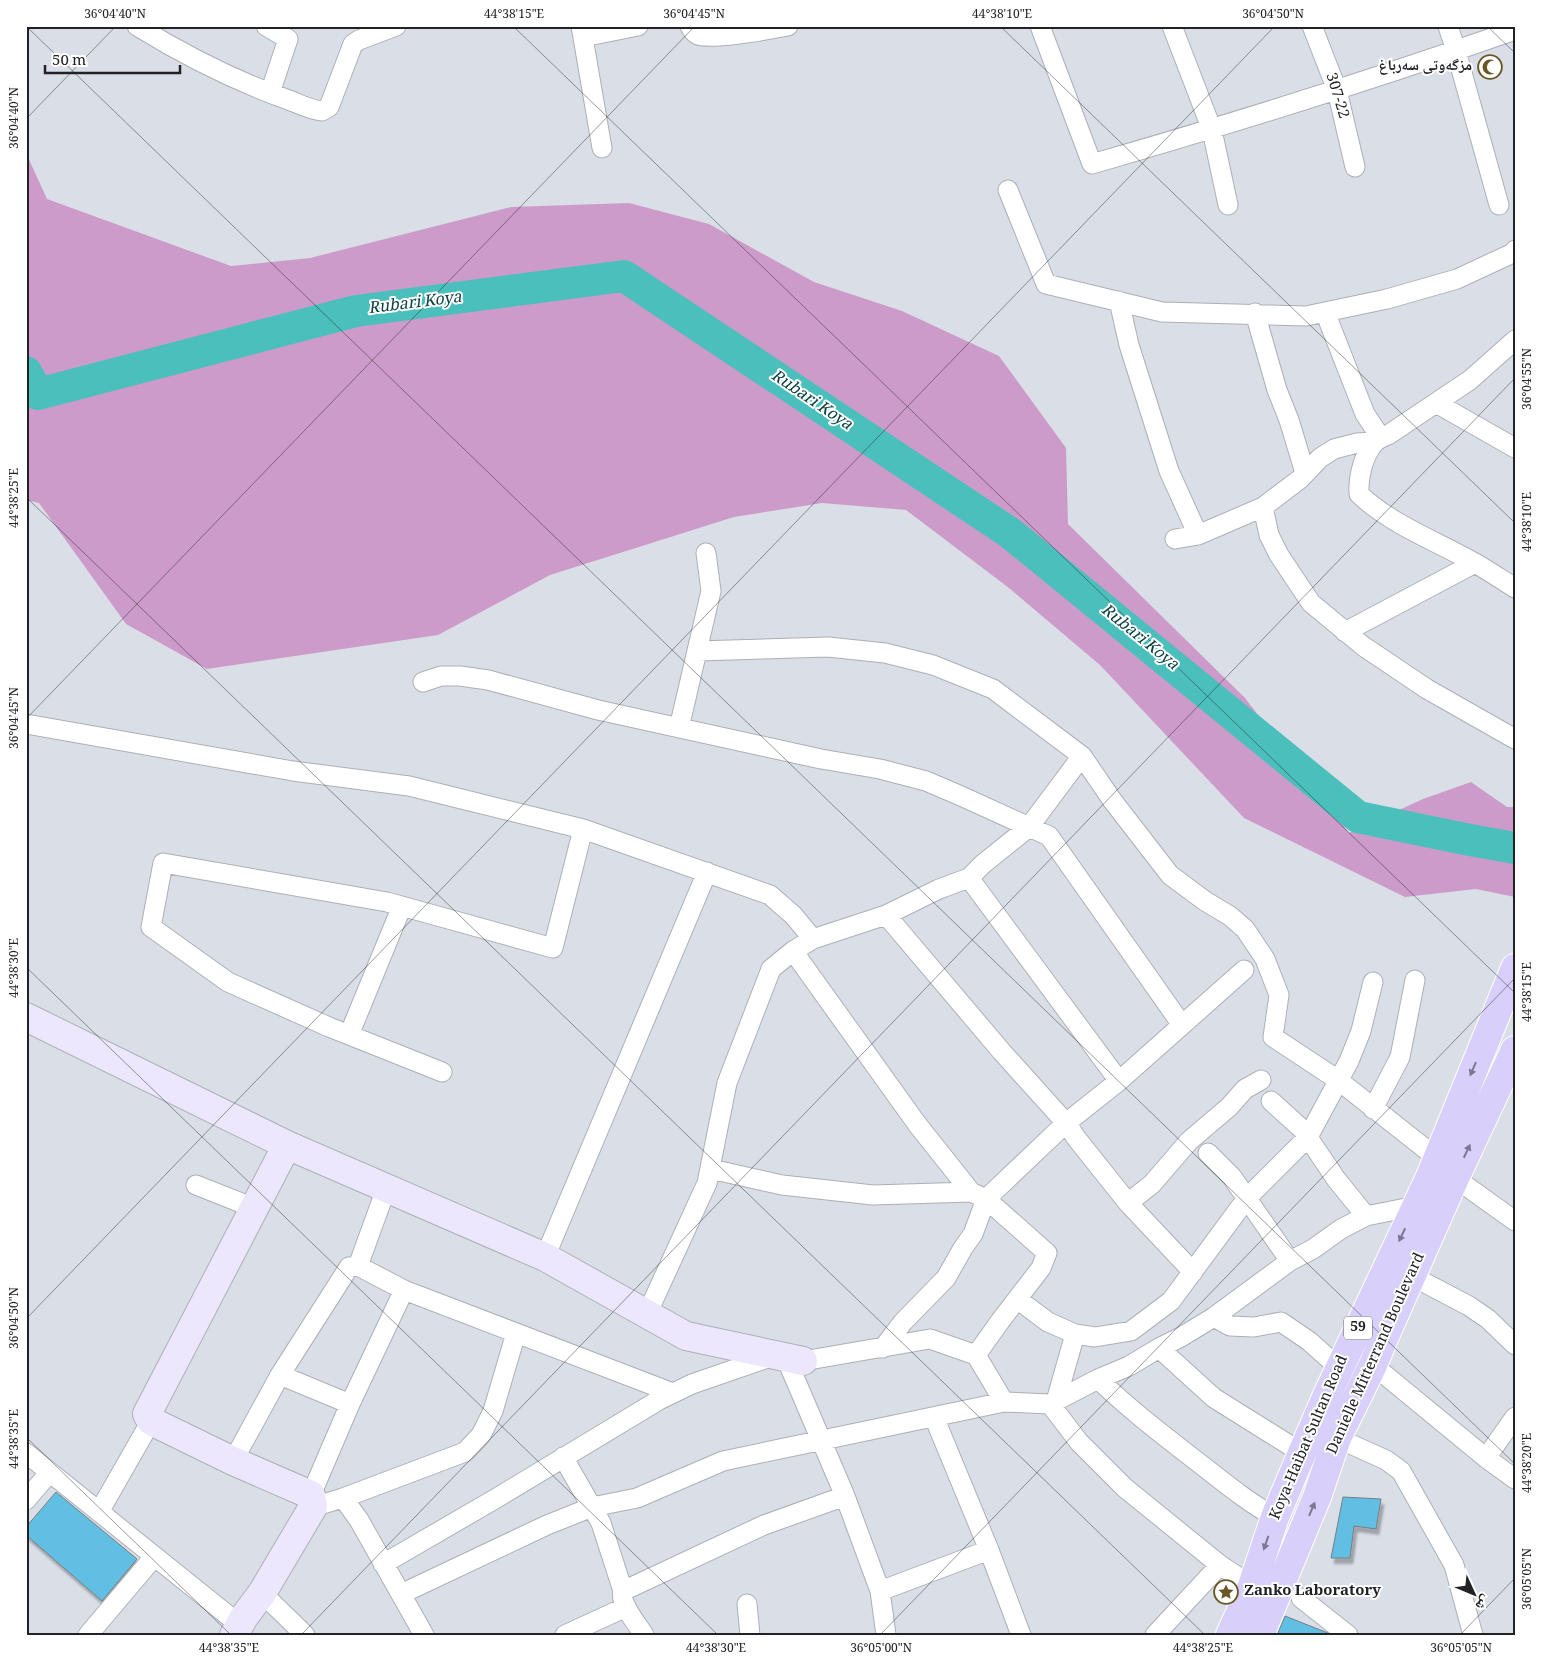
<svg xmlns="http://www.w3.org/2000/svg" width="1541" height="1661" font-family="Georgia,'Noto Naskh Arabic',serif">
  <defs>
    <filter id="shadow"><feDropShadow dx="3" dy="5.5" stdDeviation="1" flood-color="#0004"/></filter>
  </defs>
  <rect width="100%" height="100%" fill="#dadfe7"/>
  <path fill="#cd9bc9" d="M 26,153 L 47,199 L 231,266 L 310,258 L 511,207 L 629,203 L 709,224 L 814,282 L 902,311 L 999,356 L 1066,448 L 1068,524 L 1245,698 L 1349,833 L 1423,799 L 1471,782 L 1507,807 L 1515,807 L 1515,897 L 1476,889 L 1405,897 L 1244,818 L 1100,665 L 1009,588 L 906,510 L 822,503 L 734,517 L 550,575 L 438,635 L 207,669 L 126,624 L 39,503 L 26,500 Z"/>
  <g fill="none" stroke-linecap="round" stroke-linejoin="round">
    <path stroke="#4bbfbb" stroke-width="32" d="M 26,372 L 38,394 L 356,311 L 624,276 L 1010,533 L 1358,817 L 1470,840 L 1515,848"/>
  </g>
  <path fill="#60bfe3" stroke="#767e82" filter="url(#shadow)" d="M 56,1492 L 137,1559 L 102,1601 L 26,1535 L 26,1527 Z
    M 1343,1497 L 1381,1499 L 1376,1529 L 1354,1526 L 1350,1558 L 1331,1558 Z
    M 1285,1616 L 1328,1633 L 1329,1635 L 1277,1635 Z"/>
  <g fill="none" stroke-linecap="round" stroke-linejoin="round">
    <g stroke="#abb0b7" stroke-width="21">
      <path id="street" d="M 137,26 C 184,55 233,80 286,99 C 297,103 310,110 322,111 L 329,107 L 353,44 L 359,40 L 396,26
        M 266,26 L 288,39 L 270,93
        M 581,26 L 602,148
        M 690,26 C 692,30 694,33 698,35 C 710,40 772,29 788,26
        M 1040,26 L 1092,164 C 1234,123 1375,79 1515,30
        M 1172,26 L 1212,130 L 1228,205
        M 1312,26 L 1337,90 L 1355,167
        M 1448,26 L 1456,51 L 1499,205
        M 583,37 L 638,26
        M 1008,190 L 1046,284 L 1162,312 L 1306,316 L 1387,299 L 1457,279 L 1513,253 L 1515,250
        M 1119,301 L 1129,345 L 1169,471 L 1198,535
        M 1325,312 L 1365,414 L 1381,438
        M 1255,313 L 1277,390 L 1289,420 L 1305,473
        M 1515,340 L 1470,380 L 1388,435 C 1383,437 1377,440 1374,443 C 1363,456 1358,478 1359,494 C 1390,524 1438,542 1475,563 C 1489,571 1502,580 1515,588
        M 1436,403 L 1515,448
        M 1263,507 L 1269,535 L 1279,555 L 1311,603 L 1363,646 L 1427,689 L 1515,739
        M 1175,539 L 1198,535 L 1263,507 L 1300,479 L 1320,458 L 1334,449 L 1357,443 L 1375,442
        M 1345,632 L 1475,563
        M 697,651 L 828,647 L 885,653 L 933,665 L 993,689 L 1082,756 L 1112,800 L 1170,875 L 1205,901 L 1230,916 L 1245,929 L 1265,959 L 1279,995 L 1273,1037 L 1338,1080 L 1437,1158
        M 423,682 L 441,676 L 460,676 L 488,680 L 598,710 L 821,759 L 880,769 L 926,781 L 961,796 L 1049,836 L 1182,1025
        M 26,724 L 293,771 L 409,786 L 583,829 L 770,895 L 793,915 L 813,939
        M 679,728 L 711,591 L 706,553
        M 969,878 L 1119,1081
        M 886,915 L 1002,1052 L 1066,1123 L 1077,1139 L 1128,1203 L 1193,1272
        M 793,951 L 917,1124 L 971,1192 L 986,1199 L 1047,1253 L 1041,1268 L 1001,1320 L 976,1355
        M 349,1035 L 402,906
        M 442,1072 L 329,1027 L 228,982 L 151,927 L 163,863 L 387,902 L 553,948 L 583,829
        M 1271,1101 L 1303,1130 L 1336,1179 L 1366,1216
        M 1373,1109 L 1400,1057 L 1415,980
        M 1208,1153 L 1232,1177 L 1290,1261
        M 711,1169 L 782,1185 L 873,1195 L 971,1192
        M 1455,1178 L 1515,1221
        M 196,1185 L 254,1208
        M 1128,1203 L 1152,1184 L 1189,1141 L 1229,1107 L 1245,1089 L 1261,1080
        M 545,1257 L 707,872
        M 358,1266 L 386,1189
        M 1412,1276 L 1469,1306 L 1488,1319 L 1515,1345
        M 1017,1299 L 1048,1322 L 1075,1334
        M 647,1314 L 707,1183 L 727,1083 L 771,969 L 793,951 L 813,939 L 886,915 L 939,889 L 969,878 L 983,864 L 1029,827 L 1082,756
        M 1214,1317 L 1230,1326 L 1254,1327 L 1281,1322 L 1309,1341 L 1339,1368
        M 883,1348 L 903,1322 L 946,1278 L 963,1248 L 973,1234 L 986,1199 L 1066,1123 L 1119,1081 L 1244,970
        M 1159,1348 L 1214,1398 L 1302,1453
        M 786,1358 L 845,1496 L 880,1591 L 886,1635
        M 803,1361 L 930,1339 L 976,1355 L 1004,1402 L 1050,1404 L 1098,1379 L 1129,1366 L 1159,1348 L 1181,1337 L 1214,1317 L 1290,1261 L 1313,1249 L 1341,1229 L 1366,1216 L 1416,1206
        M 1373,1365 L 1486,1458 L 1515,1479
        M 280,1375 L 350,1404
        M 1098,1379 C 1131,1411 1167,1438 1203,1466 C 1226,1484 1249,1503 1275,1517
        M 1056,1401 L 1075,1334 L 1095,1337 L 1131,1331 L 1171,1301 L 1247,1198 L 1308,1137 L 1349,1061 L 1361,1031 L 1373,982
        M 1050,1404 L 1079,1442 L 1125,1488 L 1220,1565 L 1252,1586
        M 934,1417 L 989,1550 L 1021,1635
        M 1337,1438 L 1386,1460 L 1401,1471 L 1454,1565 L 1473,1635
        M 26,1453 L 240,1625
        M 563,1457 L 601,1523 L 623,1591 C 619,1604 637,1623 644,1635
        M 1486,1458 L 1515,1417
        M 233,1461 L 280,1375 L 349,1267 L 358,1266 L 404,1290 L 673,1393
        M 311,1495 L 350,1404 L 404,1290
        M 343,1498 L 465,1452 L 481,1435 L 493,1411 L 516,1333
        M 26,1500 L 50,1472
        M 313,1507 L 343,1498 L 359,1520 L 424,1635
        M 99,1512 L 151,1421
        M 383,1564 L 495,1499 L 659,1400 L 692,1384 L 776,1355
        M 623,1591 L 764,1525 L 845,1496
        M 880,1591 L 989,1550
        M 262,1593 L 305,1635
        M 401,1594 L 547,1525 L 592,1507 L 637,1498 L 723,1461 L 1004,1402
        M 1301,1598 L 1348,1635
        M 747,1604 L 750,1635
        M 88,1635 L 154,1557
        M 565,1635 L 626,1607
        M 1155,1635 L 1220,1565"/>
    </g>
    <g stroke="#abb0b7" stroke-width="30">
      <path id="secondary" d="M 26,1017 L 287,1145 L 545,1257 L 686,1336 L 803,1361
        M 234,1635 L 244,1617 L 262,1593 L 313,1507 L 311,1495 L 233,1461 L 151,1421 L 147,1414 L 287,1145"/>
    </g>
    <g stroke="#fff" stroke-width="30">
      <path id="primary" d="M 1230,1635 L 1252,1586 L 1275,1517 L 1302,1453 L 1327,1395 L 1429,1179 L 1515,968
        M 1260,1635 L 1317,1497 L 1337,1438 L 1373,1365 L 1385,1336 L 1455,1178 L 1515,1050"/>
    </g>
    <use href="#street" stroke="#fff" stroke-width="19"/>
    <use href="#secondary" stroke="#ece7fd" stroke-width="28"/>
    <use href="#primary" stroke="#d9cffb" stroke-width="28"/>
  </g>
  <defs><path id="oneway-solid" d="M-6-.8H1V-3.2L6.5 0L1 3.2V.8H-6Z" transform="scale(1.25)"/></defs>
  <g fill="#7c7890">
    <use href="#oneway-solid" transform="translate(1473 1069) rotate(113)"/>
    <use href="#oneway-solid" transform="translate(1467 1151) rotate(-65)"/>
    <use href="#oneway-solid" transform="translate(1402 1235) rotate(115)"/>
    <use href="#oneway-solid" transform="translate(1312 1509) rotate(-67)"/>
    <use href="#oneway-solid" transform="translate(1266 1543) rotate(109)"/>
  </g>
  <path fill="none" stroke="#202225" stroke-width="1" stroke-opacity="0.45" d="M 26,26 L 1515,1464M 513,26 L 1515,993M 1000,26 L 1515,523M 1487,26 L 1515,53M 26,119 L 116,26M 26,497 L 1205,1635M 26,719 L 695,26M 26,967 L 718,1635M 26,1319 L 1275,26M 26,1437 L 231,1635M 301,1635 L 1515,378M 880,1635 L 1515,978M 1460,1635 L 1515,1578"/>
  <defs>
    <g id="mosque-ring" transform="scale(1.25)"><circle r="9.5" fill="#fff" stroke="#695725" stroke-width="1.5"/><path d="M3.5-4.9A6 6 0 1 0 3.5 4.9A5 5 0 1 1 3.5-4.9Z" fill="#695725"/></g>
    <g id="sight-ring" transform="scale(1.25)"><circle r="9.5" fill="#fff" stroke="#695725" stroke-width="1.5"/><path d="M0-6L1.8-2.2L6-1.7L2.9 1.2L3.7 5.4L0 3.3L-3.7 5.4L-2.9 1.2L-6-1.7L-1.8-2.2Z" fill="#695725"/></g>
  </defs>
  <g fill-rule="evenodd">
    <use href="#mosque-ring" x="1490" y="67"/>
    <use href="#sight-ring" x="1226" y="1592"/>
  </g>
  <g text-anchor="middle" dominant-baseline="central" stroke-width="4" stroke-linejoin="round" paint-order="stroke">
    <rect fill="#fff" stroke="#636466" stroke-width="1" x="1344" y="1316.5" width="28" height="23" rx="4"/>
    <g font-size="14" font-weight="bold" fill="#202225">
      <text x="1358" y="1328">59</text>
    </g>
    <g font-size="15" font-weight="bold" fill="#202225" stroke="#fff" text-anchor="end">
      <text x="1472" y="67">مزگەوتی سەرباغ</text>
      <text x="1244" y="1592" text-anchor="start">Zanko Laboratory</text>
    </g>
    <g font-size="15" fill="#202225" stroke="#fff">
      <text transform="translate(1336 96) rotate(73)">307-22</text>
      <text transform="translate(1377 1354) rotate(-66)">Danielle Mitterrand Boulevard</text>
      <text transform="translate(1310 1438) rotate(-67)">Koya-Haibat Sultan Road</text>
    </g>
    <g font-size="16" font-style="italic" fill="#0c4240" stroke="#fff">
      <text transform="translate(415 304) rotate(-7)">Rubari Koya</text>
      <text transform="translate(811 401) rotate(34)">Rubari Koya</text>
      <text transform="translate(1139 638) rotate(39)">Rubari Koya</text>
    </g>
  </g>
  <rect width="1541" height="1661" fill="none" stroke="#ffffff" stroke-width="55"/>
  <g transform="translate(1474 1594) rotate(134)" stroke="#ffffff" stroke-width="4" paint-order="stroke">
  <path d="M0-4L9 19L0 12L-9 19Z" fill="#202225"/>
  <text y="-8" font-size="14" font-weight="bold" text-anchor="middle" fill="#202225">ش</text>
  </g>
  <path d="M45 65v8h135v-8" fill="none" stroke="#202225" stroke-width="2.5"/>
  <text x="52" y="65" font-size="15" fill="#202225" stroke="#ffffff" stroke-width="4" paint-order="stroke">50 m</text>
  <rect x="28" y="28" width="1486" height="1606" fill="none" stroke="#202225" stroke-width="2"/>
  <g font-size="12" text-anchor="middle" fill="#202225">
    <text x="115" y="18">36°04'40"N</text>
    <text x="514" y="18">44°38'15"E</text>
    <text x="694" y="18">36°04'45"N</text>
    <text x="1002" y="18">44°38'10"E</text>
    <text x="1273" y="18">36°04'50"N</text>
    <text transform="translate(14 118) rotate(-90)" y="4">36°04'40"N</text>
    <text transform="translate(1527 379) rotate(-90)" y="4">36°04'55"N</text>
    <text transform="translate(14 498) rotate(-90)" y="4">44°38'25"E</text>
    <text transform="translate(1527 522) rotate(-90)" y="4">44°38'10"E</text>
    <text transform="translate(14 718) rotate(-90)" y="4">36°04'45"N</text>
    <text transform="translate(14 968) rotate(-90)" y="4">44°38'30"E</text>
    <text transform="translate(1527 992) rotate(-90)" y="4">44°38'15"E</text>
    <text transform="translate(14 1318) rotate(-90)" y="4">36°04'50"N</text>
    <text transform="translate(14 1439) rotate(-90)" y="4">44°38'35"E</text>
    <text transform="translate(1527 1463) rotate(-90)" y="4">44°38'20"E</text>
    <text transform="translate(1527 1579) rotate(-90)" y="4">36°05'05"N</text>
    <text x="229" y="1652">44°38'35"E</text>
    <text x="716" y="1652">44°38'30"E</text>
    <text x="881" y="1652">36°05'00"N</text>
    <text x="1203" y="1652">44°38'25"E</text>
    <text x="1461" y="1652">36°05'05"N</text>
  </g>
</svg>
